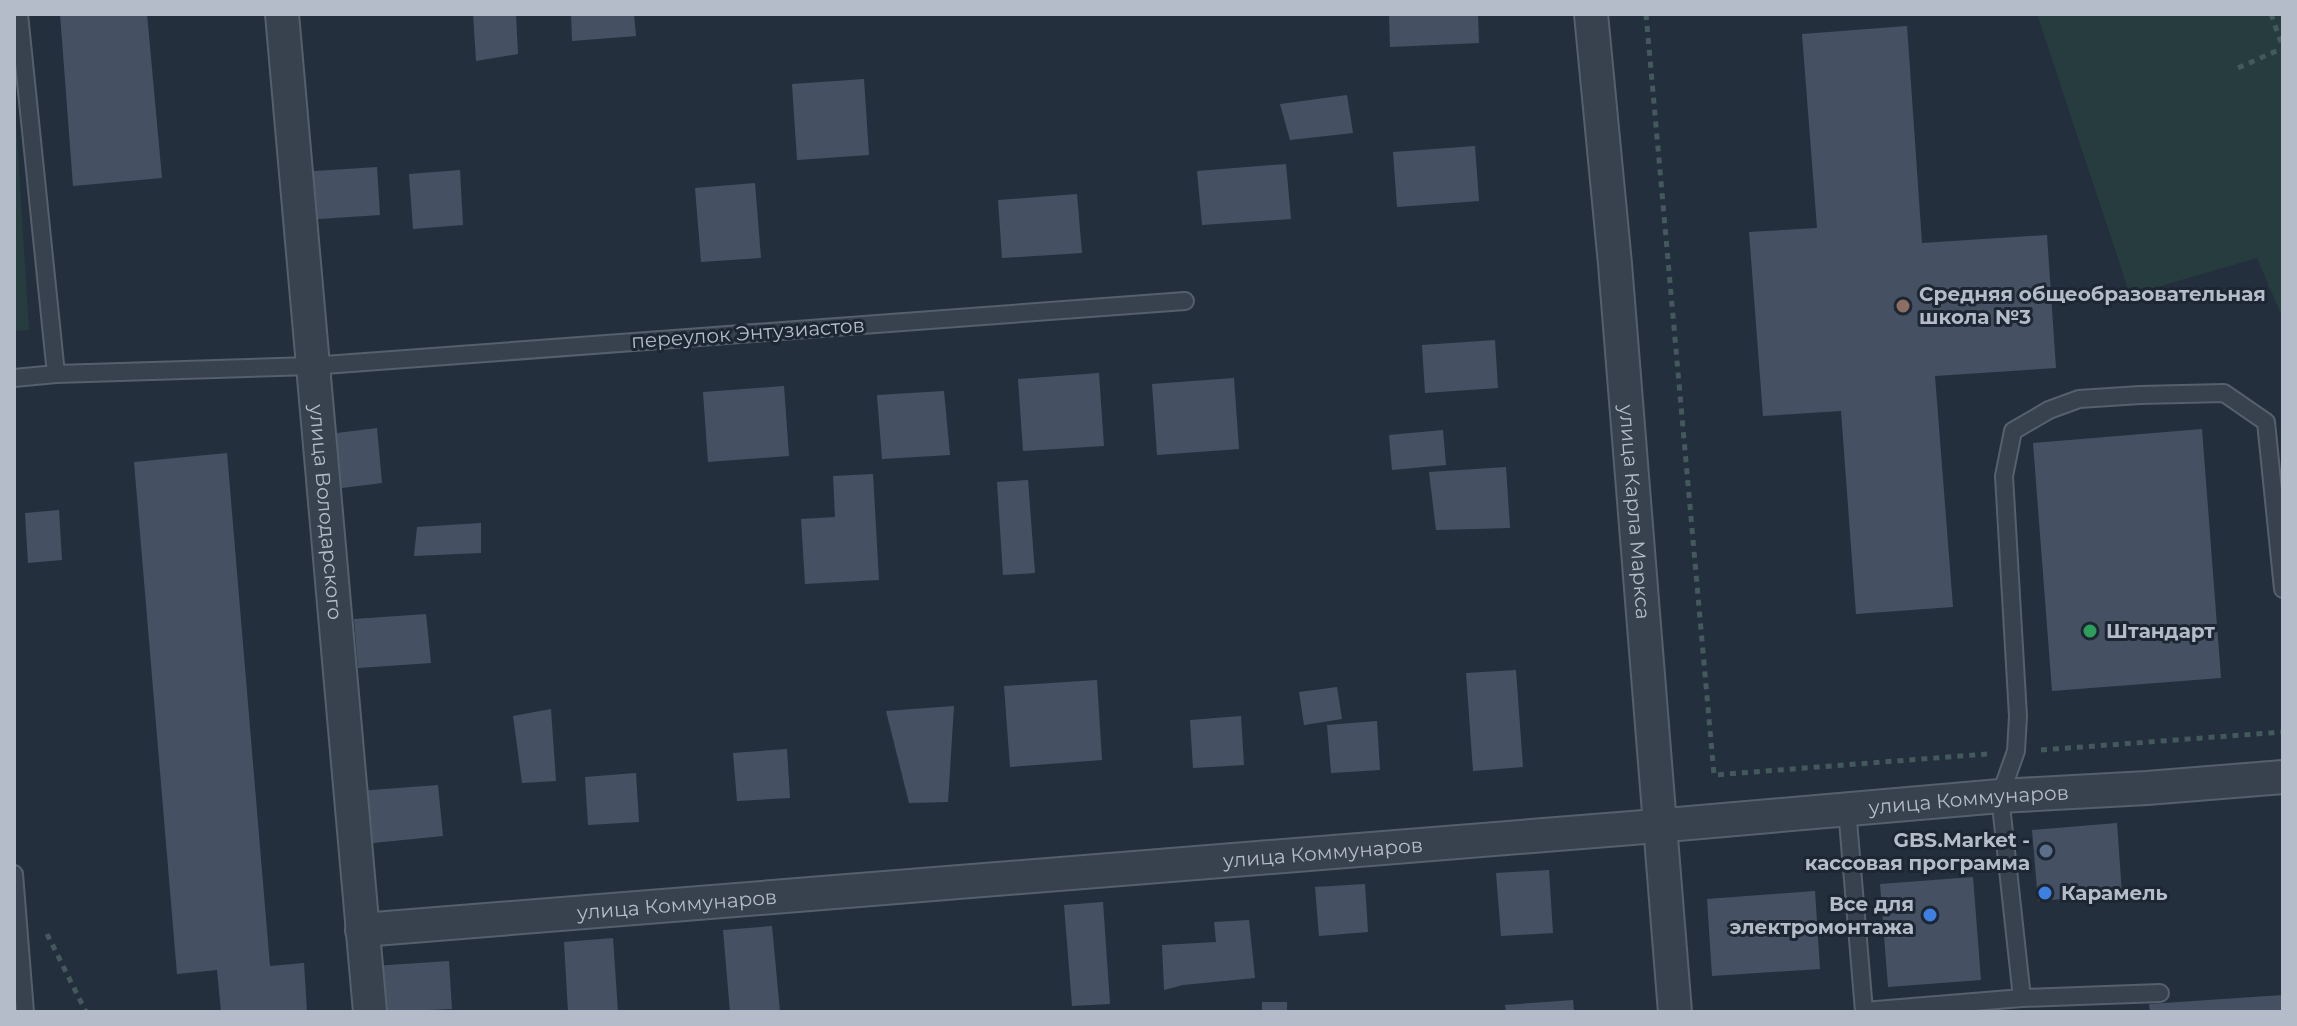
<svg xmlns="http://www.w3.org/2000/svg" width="2297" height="1026" font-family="Montserrat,sans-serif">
  <rect width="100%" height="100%" fill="#242f3e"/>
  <path fill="#263c3f" d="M 2037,14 L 2283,14 L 2283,319 L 2257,258 L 2130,295 Z
    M 14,88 L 29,330 L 14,331 Z"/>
  <path fill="#455162" d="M 60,14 L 147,14 L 162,178 L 73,186 Z
    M 473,14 L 516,14 L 518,54 L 476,61 Z
    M 571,14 L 634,14 L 636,36 L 572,41 Z
    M 1389,14 L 1478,14 L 1479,43 L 1390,47 Z
    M 1907,26 L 1922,243 L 2047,235 L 2056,368 L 1935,376 L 1953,607 L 1856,614 L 1841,411 L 1763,416 L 1749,232 L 1817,228 L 1802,34 Z
    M 864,79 L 869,155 L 797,160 L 792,84 Z
    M 1347,95 L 1353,133 L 1290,140 L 1280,104 Z
    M 1475,146 L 1479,201 L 1397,207 L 1393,152 Z
    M 1286,164 L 1291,219 L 1202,225 L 1197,171 Z
    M 377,167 L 380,215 L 304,220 L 300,172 Z
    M 460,170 L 463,225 L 413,229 L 409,174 Z
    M 755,183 L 761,258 L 701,262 L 695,188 Z
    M 1077,194 L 1082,253 L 1002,258 L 998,200 Z
    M 1495,340 L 1498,388 L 1425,393 L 1422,345 Z
    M 1099,373 L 1104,446 L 1023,451 L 1018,379 Z
    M 1234,378 L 1239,449 L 1157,455 L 1152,384 Z
    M 784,386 L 789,456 L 708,462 L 703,392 Z
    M 944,391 L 950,455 L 882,459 L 877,395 Z
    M 377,428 L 382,483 L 326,490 L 321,435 Z
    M 2202,429 L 2221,678 L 2052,691 L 2033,443 Z
    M 1443,430 L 1446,465 L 1392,470 L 1389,435 Z
    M 227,453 L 270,966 L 304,963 L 307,1012 L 221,1012 L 217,970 L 177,974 L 134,462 Z
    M 1506,467 L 1510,528 L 1436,530 L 1429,472 Z
    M 873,474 L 879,580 L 805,584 L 801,519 L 835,517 L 833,476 Z
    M 1028,480 L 1035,573 L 1003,575 L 997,482 Z
    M 59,510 L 62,560 L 28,563 L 25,513 Z
    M 481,523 L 481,553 L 414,556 L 417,527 Z
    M 426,614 L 431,663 L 358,668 L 354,619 Z
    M 1516,670 L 1523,767 L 1473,771 L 1466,673 Z
    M 1097,680 L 1102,760 L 1010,767 L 1004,686 Z
    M 1337,687 L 1342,719 L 1304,725 L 1299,692 Z
    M 954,706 L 948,802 L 909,803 L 886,711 Z
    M 551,709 L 556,781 L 522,783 L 513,716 Z
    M 1241,716 L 1244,765 L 1193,768 L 1190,720 Z
    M 1377,721 L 1380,770 L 1331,773 L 1327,725 Z
    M 787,749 L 790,798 L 737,801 L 733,753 Z
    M 636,773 L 639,822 L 588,825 L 585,777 Z
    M 438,785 L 443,836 L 363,844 L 358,791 Z
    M 2117,823 L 2122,894 L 2038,901 L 2032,830 Z
    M 1549,870 L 1553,933 L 1501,936 L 1496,873 Z
    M 1973,877 L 1981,980 L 1888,987 L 1880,884 Z
    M 1365,884 L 1368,932 L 1319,936 L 1315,887 Z
    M 1815,891 L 1820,969 L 1712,976 L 1707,899 Z
    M 1103,902 L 1110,1004 L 1072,1006 L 1064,905 Z
    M 1249,920 L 1255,978 L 1183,985 L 1164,990 L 1162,945 L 1216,942 L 1214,922 Z
    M 772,926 L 780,1012 L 730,1012 L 723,930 Z
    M 613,938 L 618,1012 L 568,1012 L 564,942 Z
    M 449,961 L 452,1009 L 378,1012 L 374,966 Z
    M 2283,995 L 2283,1012 L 2150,1012 L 2149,1004 Z
    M 1573,1000 L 1574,1012 L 1506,1012 L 1505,1005 Z
    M 1262,1002 L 1287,1002 L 1287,1012 L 1262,1012 Z"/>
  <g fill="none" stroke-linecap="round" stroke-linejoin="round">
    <g stroke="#565f6c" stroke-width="20">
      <path id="service" d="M 19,14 L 56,374
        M 14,378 L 56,374 L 311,366 L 1185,301
        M 1847,809 L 1864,1011 L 2022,998 L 2160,993
        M 14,874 L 25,1012
        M 2022,998 L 2000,796 L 2016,751 L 2018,716 L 2004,476 L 2013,431 L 2049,410 L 2079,399 L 2140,395 L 2224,393 L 2266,422 L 2283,589"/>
    </g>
    <g stroke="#565f6c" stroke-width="36">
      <g id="minor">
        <path id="s1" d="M 282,14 L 370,1012"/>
        <path id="s2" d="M 1591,14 L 1615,264 L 1675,1012"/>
        <path id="s3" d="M 362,930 L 1632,828 L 2000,796 L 2147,788 L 2283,777"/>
      </g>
    </g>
    <path stroke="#44595c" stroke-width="5" stroke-dasharray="6 6" stroke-linecap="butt" d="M 1646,14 L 1714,775 L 1987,754
      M 2271,14 L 2283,48
      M 2238,68 L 2283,48
      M 2041,750 L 2283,732
      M 47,934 L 86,1012"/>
    <use href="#service" stroke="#38414e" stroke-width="16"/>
    <use href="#minor" stroke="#38414e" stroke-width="32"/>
  </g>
  <circle fill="#8d6e63" stroke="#1d2633" stroke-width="3" cx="1903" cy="306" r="8"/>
  <circle fill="#2e9e5b" stroke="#1d2633" stroke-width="3" cx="2090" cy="631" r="8"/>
  <circle fill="#5c6f8a" stroke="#1d2633" stroke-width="3" cx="2046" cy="851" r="8"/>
  <g fill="#3f7fe0" stroke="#1d2633" stroke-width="3">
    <circle cx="2045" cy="893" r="8"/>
    <circle cx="1930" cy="915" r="8"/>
  </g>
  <g text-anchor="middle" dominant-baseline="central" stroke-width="6" stroke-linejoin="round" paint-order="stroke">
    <g font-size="20" font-weight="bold" fill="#b4bcc9" stroke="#1d2633" text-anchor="start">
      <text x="1919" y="294">Средняя общеобразовательная<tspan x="1919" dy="23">школа №3</tspan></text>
      <text x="2106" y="631">Штандарт</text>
      <text x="2030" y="840" text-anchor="end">GBS.Market -<tspan x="2030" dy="23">кассовая программа</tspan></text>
      <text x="2061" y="893">Карамель</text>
      <text x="1914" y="904" text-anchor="end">Все для<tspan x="1914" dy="23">электромонтажа</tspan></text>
    </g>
    <g font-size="20" fill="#b4bcc9" stroke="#1d2633">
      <text transform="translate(748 333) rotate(-4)">переулок Энтузиастов</text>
      <text stroke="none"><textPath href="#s1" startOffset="500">улица Володарского</textPath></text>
      <text stroke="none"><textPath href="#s2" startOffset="500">улица Карла Маркса</textPath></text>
      <text stroke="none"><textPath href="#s3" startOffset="1612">улица Коммунаров</textPath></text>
      <text stroke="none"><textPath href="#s3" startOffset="964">улица Коммунаров</textPath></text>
      <text stroke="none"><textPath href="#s3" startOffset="316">улица Коммунаров</textPath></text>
    </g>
  </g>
  <rect width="2297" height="1026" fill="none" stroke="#b4bcc9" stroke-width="32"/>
</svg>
